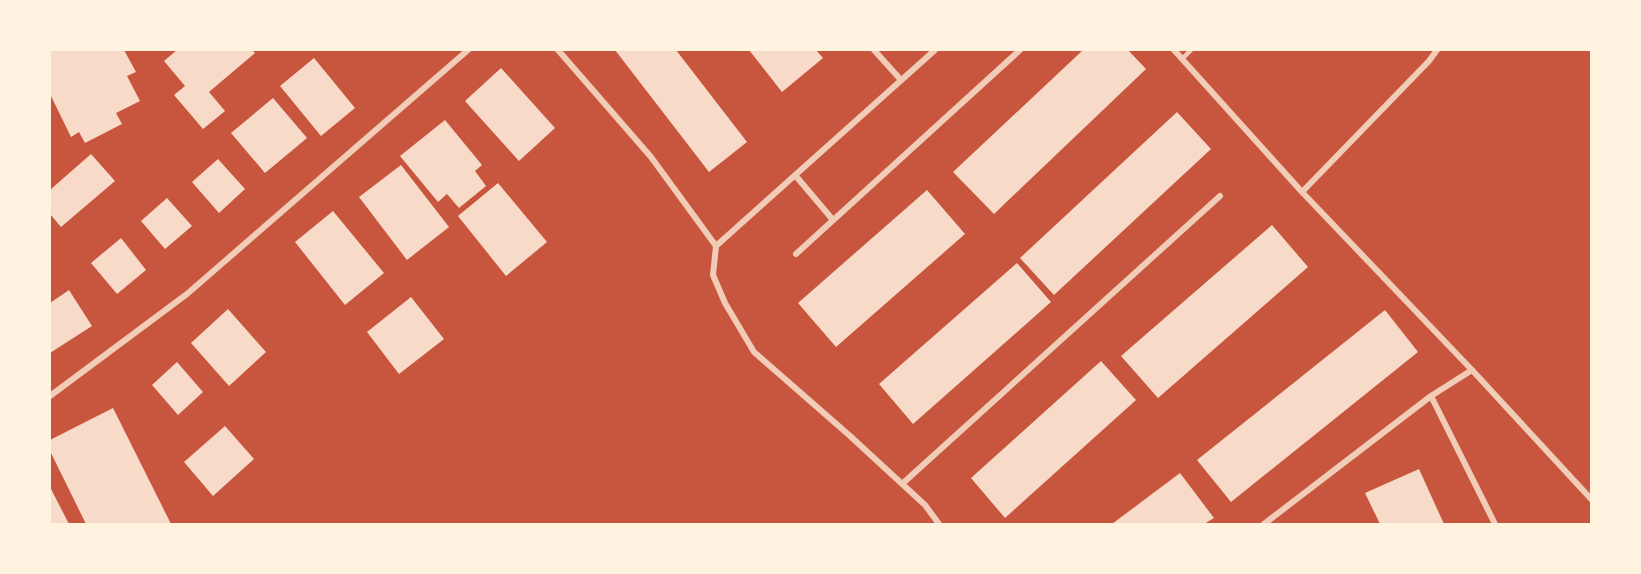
<svg xmlns="http://www.w3.org/2000/svg" width="1641" height="574" font-family="'Varela Round',sans-serif">
  <rect width="100%" height="100%" fill="#c8553d"/>
  <path fill="#f7dbc8" d="M 50,50 L 124,50 L 136,72 L 127,76 L 140,101 L 116,113 L 122,124 L 85,143 L 79,132 L 71,137 L 50,94 Z
    M 177,50 L 252,50 L 255,53 L 209,92 L 225,111 L 203,129 L 174,95 L 185,86 L 164,61 Z
    M 615,50 L 676,50 L 747,142 L 709,172 Z
    M 749,50 L 816,50 L 823,58 L 782,92 Z
    M 1083,50 L 1128,50 L 1146,69 L 994,214 L 953,172 Z
    M 314,58 L 355,108 L 321,136 L 280,86 Z
    M 501,68 L 555,128 L 519,161 L 465,101 Z
    M 273,98 L 307,138 L 265,173 L 231,133 Z
    M 1177,112 L 1211,149 L 1054,295 L 1020,258 Z
    M 445,120 L 482,165 L 475,171 L 486,186 L 459,208 L 447,194 L 438,202 L 400,156 Z
    M 91,154 L 115,181 L 61,227 L 50,214 L 50,190 Z
    M 218,159 L 245,189 L 219,213 L 192,182 Z
    M 401,165 L 449,227 L 407,260 L 359,197 Z
    M 498,183 L 547,242 L 506,276 L 458,216 Z
    M 927,190 L 965,234 L 836,347 L 798,303 Z
    M 167,198 L 192,226 L 165,249 L 141,221 Z
    M 333,211 L 384,273 L 345,305 L 295,242 Z
    M 1272,225 L 1308,267 L 1158,398 L 1121,356 Z
    M 121,238 L 146,270 L 117,294 L 91,263 Z
    M 1017,263 L 1051,302 L 913,424 L 879,384 Z
    M 69,290 L 92,326 L 50,353 L 50,303 Z
    M 411,297 L 444,339 L 399,374 L 367,332 Z
    M 228,309 L 266,352 L 229,386 L 191,343 Z
    M 1385,310 L 1418,352 L 1231,502 L 1197,460 Z
    M 1101,361 L 1136,400 L 1005,518 L 971,478 Z
    M 177,362 L 203,392 L 178,415 L 152,385 Z
    M 113,408 L 171,524 L 86,524 L 50,451 L 50,440 Z
    M 225,426 L 254,459 L 213,496 L 184,462 Z
    M 1419,469 L 1444,524 L 1380,524 L 1365,493 Z
    M 1180,473 L 1214,518 L 1204,524 L 1112,524 Z
    M 50,487 L 69,524 L 50,524 Z"/>
  <g fill="none" stroke-linecap="round" stroke-linejoin="round">
    <path stroke="#f1ccb7" stroke-width="4.5" d="M 1182,59 L 1191,50"/>
    <path stroke="#f1ccb7" stroke-width="6" d="M 558,50 L 651,157 L 716,246 L 713,275 L 725,303 L 754,352 L 849,435 L 925,505 L 939,524
      M 874,50 L 901,80
      M 1174,50 L 1302,192 L 1472,370 L 1592,500
      M 795,175 L 833,220
      M 1302,192 L 1429,61 L 1437,50
      M 716,246 L 935,50
      M 796,254 L 1020,50
      M 50,396 L 187,294 L 468,50
      M 1431,396 L 1495,524
      M 902,484 L 1220,196
      M 1264,524 L 1431,396 L 1472,370"/>
  </g>
  <rect width="1641" height="574" fill="none" stroke="#fff3e0" stroke-width="102"/>
</svg>
